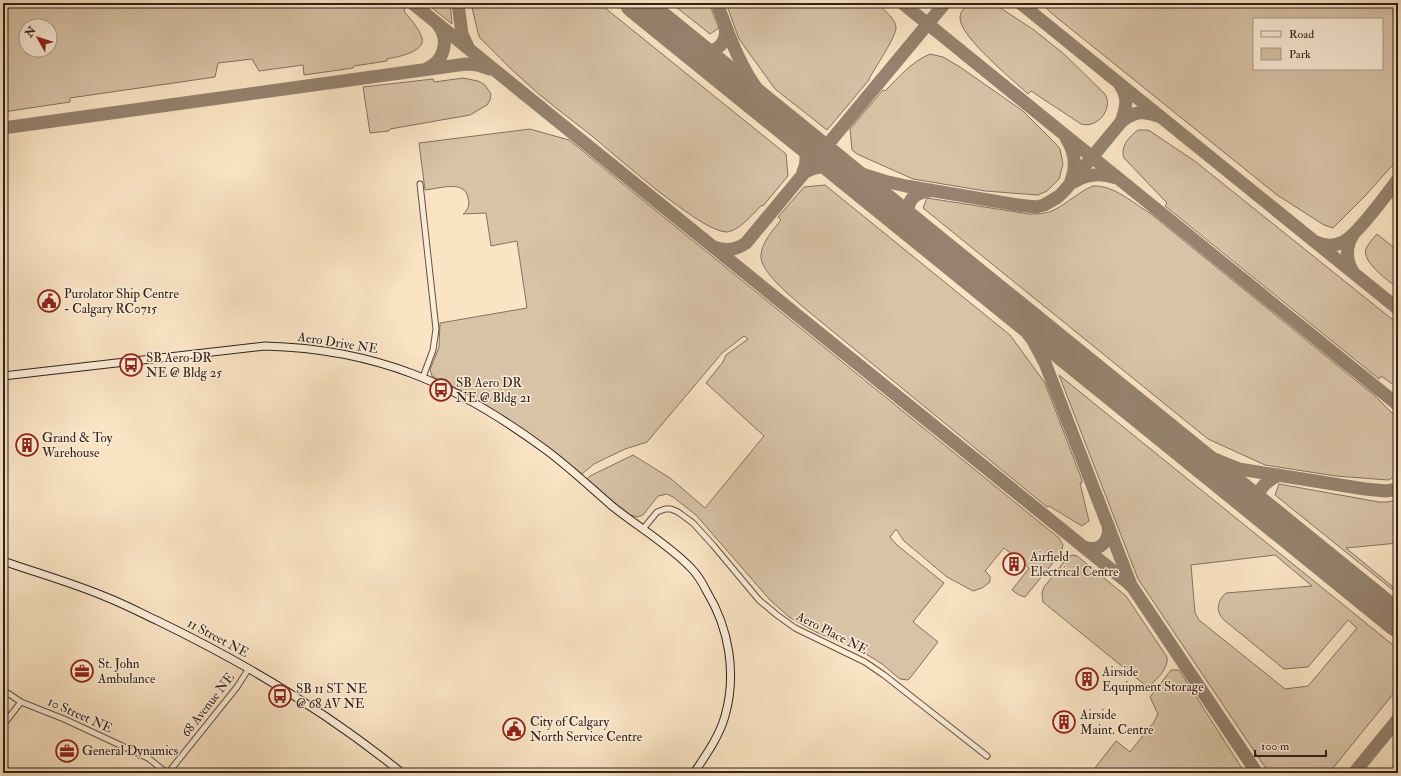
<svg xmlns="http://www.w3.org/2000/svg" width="1401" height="776" font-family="'IM FELL Double Pica',serif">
  <rect width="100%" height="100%" fill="#fae4c4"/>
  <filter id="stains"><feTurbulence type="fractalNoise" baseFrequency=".005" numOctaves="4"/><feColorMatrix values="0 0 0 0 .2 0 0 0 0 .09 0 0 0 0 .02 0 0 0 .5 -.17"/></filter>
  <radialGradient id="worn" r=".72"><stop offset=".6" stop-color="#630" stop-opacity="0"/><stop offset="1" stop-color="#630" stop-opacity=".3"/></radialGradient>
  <path fill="#d8c3a7" stroke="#847260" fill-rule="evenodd" d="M 3,3 L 398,3 L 405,9 L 404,11 C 410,19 419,28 422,38 C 426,52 397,57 387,59 L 387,61 L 354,66 L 353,68 L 304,75 L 303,65 L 259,71 L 252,59 L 218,63 L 215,77 L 70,98 L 70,102 L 3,112 ZM 26,26 L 50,26 L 50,50 L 26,50 Z
    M 426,3 L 450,3 L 452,24 Z
    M 471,3 L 599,3 L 786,154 L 788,176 L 763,206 L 762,205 C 754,213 738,232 726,232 C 700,231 615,155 592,136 C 568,117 543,99 521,78 C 507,66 494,51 480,38 L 478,33 Z
    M 671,3 L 709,3 L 719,28 L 710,34 Z
    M 726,3 L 877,3 C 883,9 895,18 896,27 C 897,36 874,69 869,79 L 869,80 L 827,130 L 775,89 L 739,39 Z
    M 970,3 L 993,3 L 1034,30 L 1064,54 L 1105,94 C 1114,109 1097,129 1081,124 L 1031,91 L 1028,94 C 1013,80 960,37 960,18 C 960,11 965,7 970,3 Z
    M 1042,3 L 1398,3 L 1398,159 L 1365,196 L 1333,228 L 1324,225 L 1277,195 L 1050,12 ZM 1254,19 L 1382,19 L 1382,69 L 1254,69 Z
    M 930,54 L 943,57 L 960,67 L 1023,111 L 1055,143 L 1060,149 L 1063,164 L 1059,179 L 1047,191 L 1038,195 L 985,191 L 913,179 L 857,154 L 852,150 L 850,129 L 883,90 L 885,91 C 899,77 911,62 930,54 Z
    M 463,78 L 478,81 L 485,85 L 491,94 L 490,100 L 487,105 L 470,115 L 390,129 L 389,131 L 370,133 L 363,87 L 433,79 L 434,82 Z
    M 530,129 L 569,140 L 1059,538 L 1063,545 L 1061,553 L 1025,597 L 1019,595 L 1012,590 L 1029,568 L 1004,548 L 985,571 L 990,576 L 990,582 L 982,588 L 973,591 L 947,577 L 904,541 L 896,529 L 890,537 L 897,545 L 944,583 L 913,622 L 938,642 L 910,678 L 908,680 L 900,679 L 882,664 L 863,652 L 816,632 L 789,617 L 770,600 L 696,515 L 673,497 L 667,494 L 658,496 L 643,515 L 638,517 L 630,515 L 604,494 L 587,479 L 590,476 L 633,455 L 670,478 L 705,508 L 764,436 L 706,383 L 723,362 L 726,355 L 748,339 L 744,336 L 722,353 L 647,442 L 625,449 L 594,464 L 582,474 L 529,434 L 499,414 L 468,394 L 432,376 L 430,370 L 439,347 L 440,323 L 527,308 L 517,241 L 491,246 L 486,213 L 463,214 C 468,210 470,205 468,198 C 465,179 438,189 425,190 L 419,143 Z
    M 1138,130 L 1147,130 L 1150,131 L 1196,162 L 1398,324 L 1398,388 L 1381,376 L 1379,379 L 1165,206 L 1167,203 L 1124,158 C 1120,146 1129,137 1138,130 Z
    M 825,185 L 1010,335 L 1045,383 L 1082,480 L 1082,483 L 1080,483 L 1089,521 L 1082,526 L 1049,506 L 1047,507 L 803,307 C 792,297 759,271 761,255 C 762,242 773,230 781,220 L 778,217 L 804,187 Z
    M 1093,186 C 1114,185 1133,203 1151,214 L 1375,396 L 1398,419 L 1398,476 L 1388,480 L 1336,476 L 1265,465 L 1208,439 L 923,208 L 927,198 L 1029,214 C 1037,214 1046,214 1054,210 C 1068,203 1078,192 1093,186 Z
    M 1377,234 L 1398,251 L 1398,288 C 1389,282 1361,261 1366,249 C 1368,244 1373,238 1377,234 Z
    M 1059,375 L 1398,649 L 1398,688 L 1329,773 L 1269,773 L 1138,579 ZM 1275,555 L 1312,586 L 1226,593 C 1217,601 1215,611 1224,620 L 1284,669 L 1308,667 L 1348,620 L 1357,628 L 1308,686 L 1285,689 L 1199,620 L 1195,613 L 1191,565 Z
    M 1279,484 L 1379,502 L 1386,502 L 1398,500 L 1398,543 L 1346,548 L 1398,591 L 1398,594 L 1275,495 Z
    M 1072,555 L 1077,556 L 1126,596 L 1167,657 C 1169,667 1158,679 1150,685 L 1145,685 L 1043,602 L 1042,593 L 1044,587 L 1068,557 Z
    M 1171,670 L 1179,670 L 1245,773 L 1091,773 L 1116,741 L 1130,752 L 1154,722 L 1158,714 L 1150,697 Z"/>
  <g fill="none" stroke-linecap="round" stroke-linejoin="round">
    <path stroke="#96826e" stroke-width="13" d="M 412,3 L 1128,583 L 1133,588 L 1257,773
      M 458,3 L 462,34 L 468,47
      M 717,3 C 727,30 737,59 753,83 C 761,96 771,108 781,121
      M 902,3 L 1398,405
      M 1020,3 L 1398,309
      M 691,48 C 709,56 729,49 725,26
      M 426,69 C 444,62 450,40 438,25
      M 1120,85 C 1129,98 1126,109 1121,122 C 1133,112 1142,110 1157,116
      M 3,128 L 466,64 L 478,65 L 490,69
      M 796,133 C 804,145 810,157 803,172
      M 1066,138 C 1075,152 1077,166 1071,181
      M 812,146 L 841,164 L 862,174 L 884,181 L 906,186 L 1018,205 L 1036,207 L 1044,205 L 1058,197 L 1065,190 L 1121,122
      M 805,172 C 818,165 830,165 843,172
      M 1074,182 C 1087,174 1102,173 1116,178
      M 915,229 C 904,212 905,194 929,191
      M 1353,235 C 1345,247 1346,262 1354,273
      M 1316,242 C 1325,246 1335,246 1343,242 C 1357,235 1387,194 1398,179
      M 714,247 C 726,252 736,250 746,243 L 945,3
      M 999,298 L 1032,339 L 1045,363 L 1131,585
      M 1168,435 L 1197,452 L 1239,469 L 1365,489 L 1386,491 L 1398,489
      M 1274,521 C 1271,517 1266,514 1263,509 C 1251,493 1265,482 1279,475
      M 1082,546 C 1098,554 1111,542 1108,525
      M 1354,773 L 1398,719"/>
    <path stroke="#96826e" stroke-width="32" d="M 636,3 L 1398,621"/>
    <g stroke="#635244" stroke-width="7">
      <path id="street" d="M 420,184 L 436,329 L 433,350 L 423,377
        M 643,529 L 657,512 L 665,509 L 671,509 L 678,512 L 693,523 L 713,545 L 759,600 L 777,615 L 795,628 L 865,662 L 884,675 L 987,756
        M 3,690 L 21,702 L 64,719 L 148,758 L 167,773
        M 3,725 L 21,702
        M 168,773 L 237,687 L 249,668"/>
    </g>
    <g stroke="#312119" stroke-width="9">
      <path id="secondary" d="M 3,376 L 265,346 C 377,349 457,384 546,450 C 569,467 590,487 612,506 C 638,527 668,544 691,568 C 698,575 703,584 707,592 C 729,628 737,674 725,716 C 719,737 706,755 694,773
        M 3,561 C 37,573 73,583 106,597 C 124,604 141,613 158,621 C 245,663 327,712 402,773"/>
    </g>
    <use href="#street" stroke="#fcedd9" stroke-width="5"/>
    <use href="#secondary" stroke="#fcedd9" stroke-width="7"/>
  </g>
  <defs>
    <g id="civic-ring" transform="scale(1.15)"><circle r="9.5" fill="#fcedd9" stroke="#8f2418" stroke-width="1.5"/><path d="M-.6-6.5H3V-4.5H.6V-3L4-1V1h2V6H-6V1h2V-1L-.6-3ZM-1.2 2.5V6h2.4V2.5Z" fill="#8f2418"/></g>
    <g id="bus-ring" transform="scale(1.15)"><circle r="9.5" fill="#fcedd9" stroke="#8f2418" stroke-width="1.5"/><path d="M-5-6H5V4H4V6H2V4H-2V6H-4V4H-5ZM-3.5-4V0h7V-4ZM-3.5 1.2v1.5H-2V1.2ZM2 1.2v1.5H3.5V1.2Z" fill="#8f2418"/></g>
    <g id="building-ring" transform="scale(1.15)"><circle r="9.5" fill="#fcedd9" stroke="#8f2418" stroke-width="1.5"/><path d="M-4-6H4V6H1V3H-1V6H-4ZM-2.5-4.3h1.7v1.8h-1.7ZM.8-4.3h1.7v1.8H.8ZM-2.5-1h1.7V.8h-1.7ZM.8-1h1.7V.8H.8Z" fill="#8f2418"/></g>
    <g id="office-ring" transform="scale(1.15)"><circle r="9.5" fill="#fcedd9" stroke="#8f2418" stroke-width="1.5"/><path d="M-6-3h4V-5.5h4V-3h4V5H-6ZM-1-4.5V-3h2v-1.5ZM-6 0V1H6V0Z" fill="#8f2418"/></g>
  </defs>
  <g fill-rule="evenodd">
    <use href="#civic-ring" x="49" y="301"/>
    <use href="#bus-ring" x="131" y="365"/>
    <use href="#bus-ring" x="441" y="390"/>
    <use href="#building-ring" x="27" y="445"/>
    <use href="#building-ring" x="1014" y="564"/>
    <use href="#office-ring" x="82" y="671"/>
    <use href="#building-ring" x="1087" y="679"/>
    <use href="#bus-ring" x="280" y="696"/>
    <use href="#building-ring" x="1064" y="722"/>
    <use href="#civic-ring" x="514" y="729"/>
    <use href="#office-ring" x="67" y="751"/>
  </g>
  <g text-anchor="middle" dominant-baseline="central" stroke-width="3" stroke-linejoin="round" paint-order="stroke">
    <g font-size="13" fill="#312119" stroke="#fcedd9" text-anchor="start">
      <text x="64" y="294">Purolator Ship Centre<tspan x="64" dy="15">- Calgary RC0715</tspan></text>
      <text x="146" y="358">SB Aero DR<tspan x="146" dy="15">NE @ Bldg 25</tspan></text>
      <text x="456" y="383">SB Aero DR<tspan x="456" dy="15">NE @ Bldg 21</tspan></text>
      <text x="42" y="438">Grand &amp; Toy<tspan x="42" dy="15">Warehouse</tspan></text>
      <text x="1030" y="557">Airfield<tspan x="1030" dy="15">Electrical Centre</tspan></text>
      <text x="98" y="664">St. John<tspan x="98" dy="15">Ambulance</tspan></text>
      <text x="1102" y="672">Airside<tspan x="1102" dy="15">Equipment Storage</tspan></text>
      <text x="296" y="689">SB 11 ST NE<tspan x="296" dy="15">@ 68 AV NE</tspan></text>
      <text x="1080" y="715">Airside<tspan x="1080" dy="15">Maint. Centre</tspan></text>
      <text x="530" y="722">City of Calgary<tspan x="530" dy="15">North Service Centre</tspan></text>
      <text x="82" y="751">General Dynamics</text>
    </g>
    <g font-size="13" fill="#312119" stroke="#fcedd9">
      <text transform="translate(338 343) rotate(9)">Aero Drive NE</text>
      <text transform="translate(832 633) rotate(27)">Aero Place NE</text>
      <text transform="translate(218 638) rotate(28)">11 Street NE</text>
      <text transform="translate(208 705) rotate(-52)">68 Avenue NE</text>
      <text transform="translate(80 715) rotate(24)">10 Street NE</text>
    </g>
  </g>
  <rect width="1401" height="776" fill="none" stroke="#fae4c4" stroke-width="16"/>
  <rect x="4" y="4" width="1393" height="768" fill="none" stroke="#312119" stroke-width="2"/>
  <rect x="8" y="8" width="1385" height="760" fill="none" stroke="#312119"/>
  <rect x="1253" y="18" width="130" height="52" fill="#fcedd9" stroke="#ab9b8c"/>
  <rect x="1261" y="31" width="20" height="6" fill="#fcedd9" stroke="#ab9b8c"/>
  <text x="1289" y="38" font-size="12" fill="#312119">Road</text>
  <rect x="1261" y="48" width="20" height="12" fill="#d8c3a7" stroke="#ab9b8c"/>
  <text x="1289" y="58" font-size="12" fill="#312119">Park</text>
  <g transform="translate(38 38) rotate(309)"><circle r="19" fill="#fcedd9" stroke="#ab9b8c"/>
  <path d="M0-3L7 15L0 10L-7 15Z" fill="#8f2418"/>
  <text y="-6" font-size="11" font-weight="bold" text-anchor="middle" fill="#312119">N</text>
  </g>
  <path d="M1255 750v6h71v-6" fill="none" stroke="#312119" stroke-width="2"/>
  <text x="1261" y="750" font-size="12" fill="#312119" stroke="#fcedd9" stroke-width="3" paint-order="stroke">100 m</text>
  <rect width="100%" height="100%" filter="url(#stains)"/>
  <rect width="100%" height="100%" fill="url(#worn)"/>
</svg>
